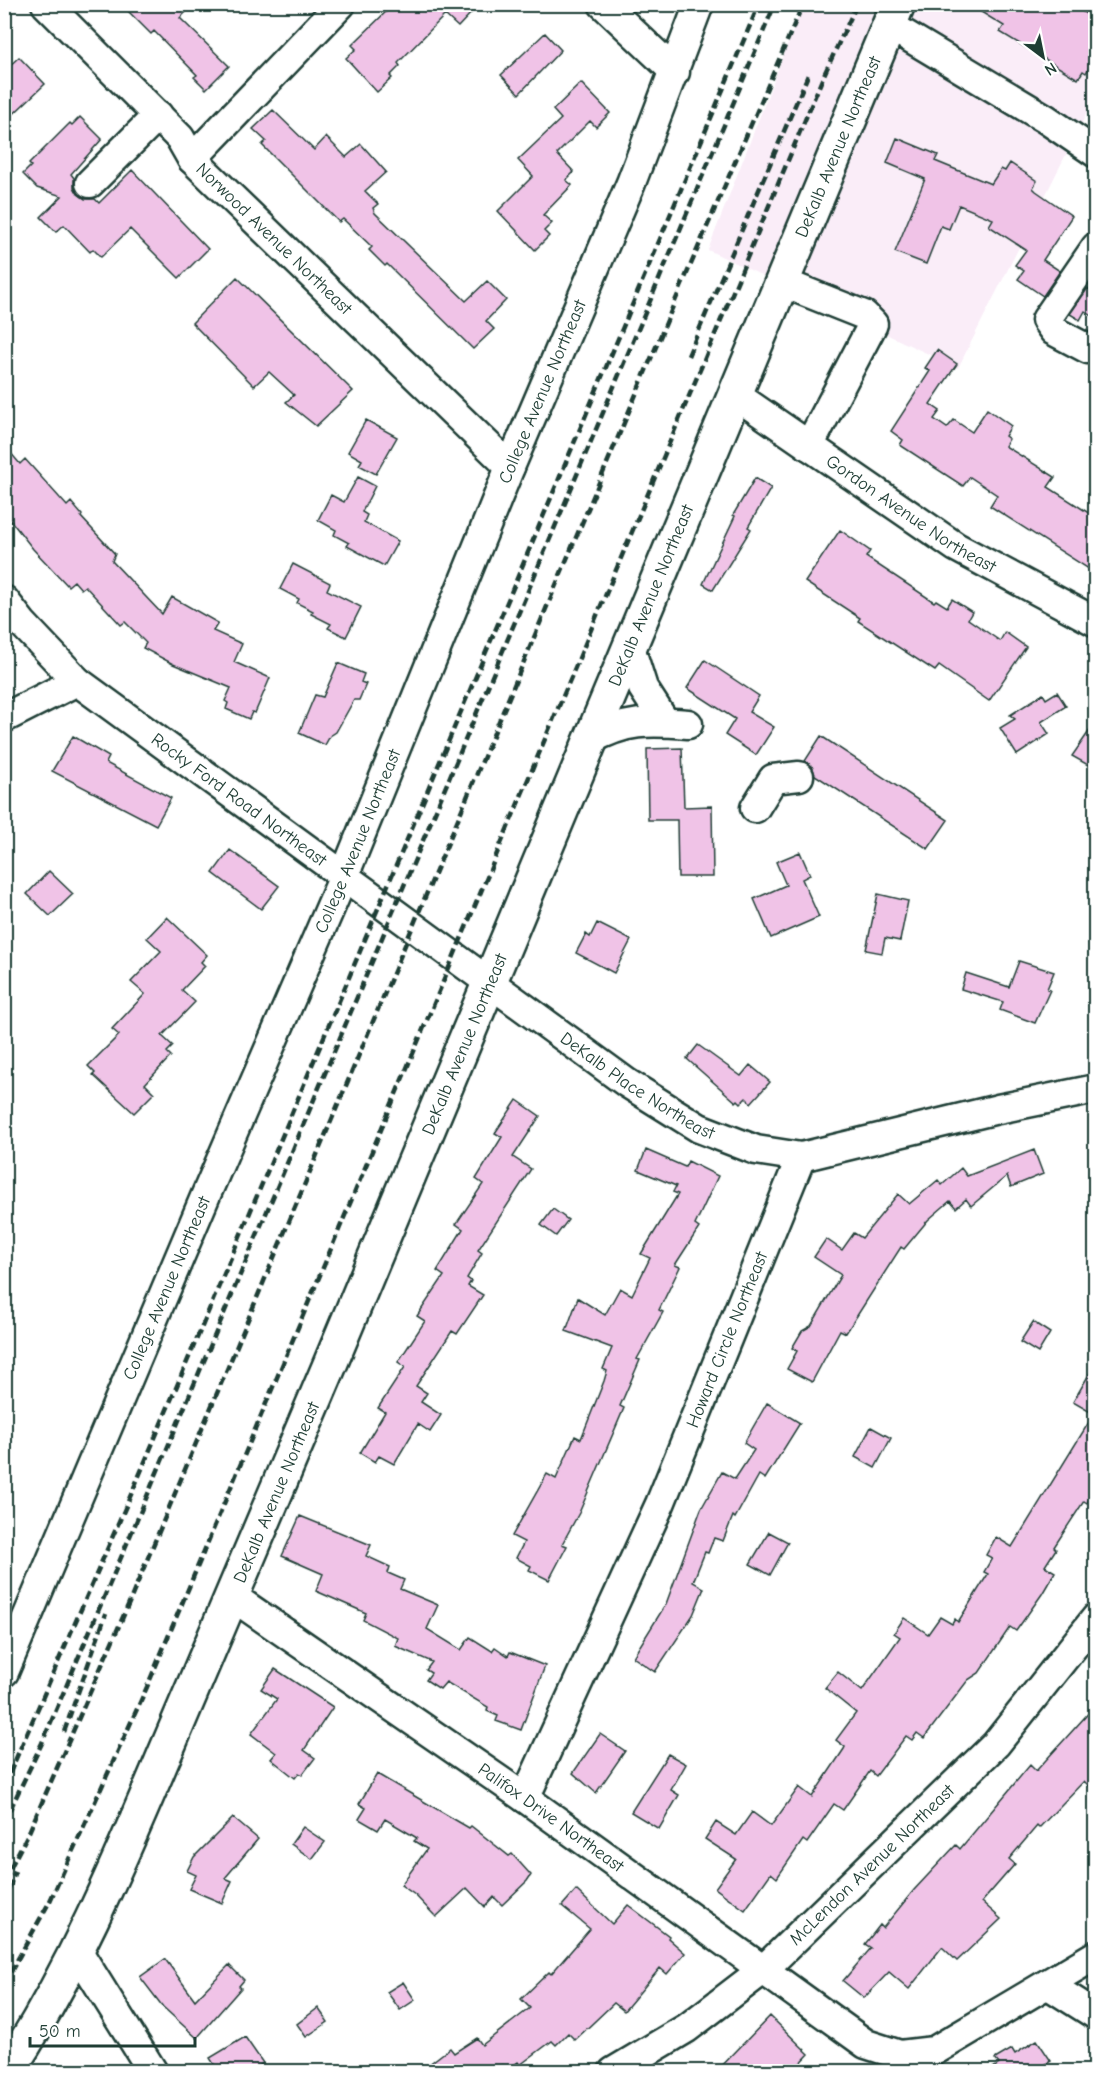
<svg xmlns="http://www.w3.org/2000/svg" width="1100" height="2076" font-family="'Comic Neue',sans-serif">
  <rect width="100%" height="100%" fill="#fff"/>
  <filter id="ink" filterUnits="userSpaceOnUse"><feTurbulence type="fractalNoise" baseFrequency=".0167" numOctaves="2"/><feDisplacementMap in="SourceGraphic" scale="12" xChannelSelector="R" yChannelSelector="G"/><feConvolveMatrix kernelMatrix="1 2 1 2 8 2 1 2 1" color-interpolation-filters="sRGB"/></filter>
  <g filter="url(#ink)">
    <path fill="#faedf8" d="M 803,5 L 1095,5 L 1095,97 L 958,368 L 708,250 Z"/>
    <path fill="#f0c3e7" stroke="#1f3d34" stroke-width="1.5" d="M 121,4 L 194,4 L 180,18 L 229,66 L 206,89 L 194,77 L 197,75 L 154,31 L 151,34 Z
      M 394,4 L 463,4 L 472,12 L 458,27 L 445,15 L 398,63 L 400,66 L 390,76 L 392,78 L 377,92 L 346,58 L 356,49 L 352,45 Z
      M 968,4 L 1071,4 L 1095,20 L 1095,57 L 1086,73 L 1083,71 L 1078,79 L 1000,32 L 1004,26 Z
      M 545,33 L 561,50 L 519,94 L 501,75 Z
      M 19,57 L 45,84 L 4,123 L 4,71 Z
      M 581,83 L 610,113 L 596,127 L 590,121 L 557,154 L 574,172 L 566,180 L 572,185 L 543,215 L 552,223 L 544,231 L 549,236 L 535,250 L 498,211 L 533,176 L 518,160 L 561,119 L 553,110 Z
      M 273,110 L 314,150 L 326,137 L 346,157 L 361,144 L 386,172 L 365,191 L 378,204 L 373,208 L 375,213 L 466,301 L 487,281 L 506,300 L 486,321 L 494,329 L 473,349 L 387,264 L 385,266 L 369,250 L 372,247 L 343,219 L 339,222 L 262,145 L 266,141 L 253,129 Z
      M 80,117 L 102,139 L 71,174 L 74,178 L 74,187 L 78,194 L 85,199 L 95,199 L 99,203 L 132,170 L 208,249 L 179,278 L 130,229 L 101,257 L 93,249 L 90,252 L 64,225 L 56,232 L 41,217 L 62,196 L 37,188 L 23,174 L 31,166 L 29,164 L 70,123 L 72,125 Z
      M 897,138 L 938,155 L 935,161 L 991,184 L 1001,169 L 1005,171 L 1010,163 L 1037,181 L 1033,188 L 1036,191 L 1072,216 L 1043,260 L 1060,271 L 1043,296 L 1018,279 L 1024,271 L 1015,265 L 1026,250 L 989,226 L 993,219 L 959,205 L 949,229 L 941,226 L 926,264 L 895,252 L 925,179 L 887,163 Z
      M 237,277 L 353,391 L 316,426 L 286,402 L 294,395 L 269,372 L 254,386 L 192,323 Z
      M 1088,288 L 1095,293 L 1095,318 L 1085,311 L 1080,320 L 1070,314 Z
      M 937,350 L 957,364 L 930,404 L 940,411 L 934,419 L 947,428 L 954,420 L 972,432 L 987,409 L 1011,426 L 1005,436 L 1009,439 L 1005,446 L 1055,477 L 1048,487 L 1095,517 L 1095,573 L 990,506 L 997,495 L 970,477 L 963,486 L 900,445 L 903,440 L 891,431 L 930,371 L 925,368 Z
      M 366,420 L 397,437 L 376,474 L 359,465 L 362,460 L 348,452 Z
      M 4,445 L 20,464 L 25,459 L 67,506 L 71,502 L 82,515 L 81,517 L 115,554 L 112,561 L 162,614 L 172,597 L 218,623 L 213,631 L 242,644 L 234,662 L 270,678 L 255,713 L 252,712 L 249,719 L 226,709 L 228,703 L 225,701 L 231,688 L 173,664 L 143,648 L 146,643 L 125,622 L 121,625 L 85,586 L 81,589 L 74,581 L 68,586 L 33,549 L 4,512 Z
      M 358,477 L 375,486 L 362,512 L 367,515 L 364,522 L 398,541 L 384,566 L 347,546 L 349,543 L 334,535 L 336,530 L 318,520 L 331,495 L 344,502 Z
      M 755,478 L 771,488 L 748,527 L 751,529 L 713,590 L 703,584 L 735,516 L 733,515 Z
      M 840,530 L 870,551 L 866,557 L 934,602 L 936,600 L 947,607 L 952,599 L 972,612 L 968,619 L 1000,641 L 1005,632 L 1026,647 L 989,701 L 939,666 L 935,671 L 858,621 L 860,618 L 805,582 Z
      M 293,564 L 330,583 L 327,590 L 361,607 L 346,637 L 328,628 L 331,624 L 311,614 L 313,611 L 297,603 L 299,599 L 280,589 Z
      M 705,660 L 759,696 L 749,712 L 774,727 L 756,755 L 725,735 L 735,719 L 687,688 Z
      M 338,663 L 364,674 L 361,682 L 366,684 L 359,700 L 354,700 L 336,732 L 330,736 L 325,745 L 299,733 L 315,695 L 323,697 Z
      M 1057,692 L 1066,706 L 1041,722 L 1049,734 L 1017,755 L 1000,728 L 1015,719 L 1010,715 L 1043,694 L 1046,699 Z
      M 1095,723 L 1095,753 L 1088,765 L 1072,756 Z
      M 73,736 L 109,757 L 106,763 L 171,798 L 156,825 L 52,771 Z
      M 821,736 L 948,820 L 928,849 L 815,775 L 812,766 L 805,761 Z
      M 682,748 L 684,807 L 712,806 L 713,877 L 678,877 L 677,820 L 648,820 L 647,749 Z
      M 230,850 L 279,886 L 261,909 L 213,873 Z
      M 800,852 L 810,875 L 802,879 L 819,917 L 771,938 L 754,899 L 786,885 L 776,862 Z
      M 49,871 L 73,894 L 50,916 L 27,894 Z
      M 878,894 L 908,901 L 900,941 L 885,938 L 882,953 L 866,950 Z
      M 167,917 L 207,955 L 201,962 L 205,966 L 182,990 L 195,1002 L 162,1036 L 173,1046 L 167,1052 L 171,1056 L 145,1084 L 154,1093 L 134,1113 L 93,1075 L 95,1073 L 88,1066 L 119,1035 L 112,1029 L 145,994 L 131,982 L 161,951 L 147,938 Z
      M 597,923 L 631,940 L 614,973 L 576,953 L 586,934 L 590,937 Z
      M 1019,961 L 1054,972 L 1047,989 L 1050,990 L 1035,1023 L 1000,1010 L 1003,1002 L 961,989 L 966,973 L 1009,987 Z
      M 698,1045 L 741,1076 L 750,1065 L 770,1082 L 751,1103 L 746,1098 L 741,1103 L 738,1100 L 736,1102 L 687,1059 Z
      M 517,1100 L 540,1116 L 513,1157 L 531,1169 L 478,1250 L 482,1253 L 467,1278 L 471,1281 L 468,1286 L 483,1295 L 457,1334 L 452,1331 L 416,1386 L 427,1393 L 421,1402 L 441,1415 L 430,1432 L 418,1424 L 394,1464 L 379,1456 L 375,1462 L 360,1453 L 385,1412 L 378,1408 L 405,1367 L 398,1362 L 425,1321 L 417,1316 L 444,1276 L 437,1271 L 463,1229 L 456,1224 L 483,1184 L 476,1179 L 502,1137 L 495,1133 Z
      M 646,1150 L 685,1167 L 688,1161 L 718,1176 L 695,1225 L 699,1228 L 675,1265 L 680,1267 L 659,1310 L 663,1312 L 637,1359 L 640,1360 L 620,1406 L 624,1408 L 579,1513 L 562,1544 L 567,1546 L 549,1580 L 529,1570 L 531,1566 L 516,1558 L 524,1542 L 512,1536 L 547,1474 L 556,1479 L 575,1436 L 581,1439 L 604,1381 L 607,1371 L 603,1369 L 612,1348 L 566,1331 L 578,1298 L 605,1315 L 620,1288 L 632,1295 L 650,1258 L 641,1254 L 678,1194 L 673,1192 L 676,1186 L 638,1170 Z
      M 1034,1150 L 1043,1174 L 1011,1187 L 1007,1176 L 971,1206 L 966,1199 L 956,1208 L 950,1201 L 928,1220 L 904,1249 L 901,1247 L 846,1333 L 840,1330 L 812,1382 L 787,1369 L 797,1351 L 792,1348 L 802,1331 L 811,1326 L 841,1275 L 814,1257 L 826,1239 L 842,1250 L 854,1233 L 862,1238 L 898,1194 L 909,1204 L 938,1180 L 942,1185 L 961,1168 L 967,1176 Z
      M 553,1209 L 568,1220 L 556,1236 L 541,1225 Z
      M 1033,1322 L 1050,1333 L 1038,1353 L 1020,1342 Z
      M 1095,1364 L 1095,1489 L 1087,1503 L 1084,1501 L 1054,1547 L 1056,1549 L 1045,1566 L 1055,1572 L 1042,1594 L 1016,1631 L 1010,1627 L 979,1673 L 968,1680 L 924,1738 L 917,1733 L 912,1740 L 906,1736 L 876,1776 L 870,1771 L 843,1810 L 834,1804 L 807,1843 L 803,1840 L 777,1878 L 771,1873 L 745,1910 L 715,1888 L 736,1859 L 705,1839 L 716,1822 L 736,1835 L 752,1812 L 771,1826 L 799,1787 L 812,1797 L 844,1749 L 845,1747 L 836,1740 L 856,1713 L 825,1688 L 838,1672 L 862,1691 L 900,1637 L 894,1633 L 904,1618 L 928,1634 L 940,1617 L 952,1624 L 955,1619 L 958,1622 L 988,1574 L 984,1572 L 992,1558 L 986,1555 L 996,1537 L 1012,1547 L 1094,1414 L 1073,1402 Z
      M 767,1403 L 800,1423 L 765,1479 L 759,1475 L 735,1518 L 733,1516 L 723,1541 L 714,1538 L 708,1553 L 705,1552 L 693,1582 L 704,1588 L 693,1615 L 655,1672 L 633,1657 L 666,1604 L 701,1509 L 722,1472 L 735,1479 L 754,1450 L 744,1443 Z
      M 871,1427 L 891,1438 L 875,1468 L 855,1457 Z
      M 300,1516 L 371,1545 L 366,1556 L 390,1567 L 388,1573 L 404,1580 L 400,1589 L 438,1605 L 427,1629 L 461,1650 L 470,1637 L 492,1651 L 495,1647 L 508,1656 L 510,1652 L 545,1666 L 521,1730 L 496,1721 L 498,1716 L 487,1711 L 488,1707 L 446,1682 L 440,1689 L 426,1680 L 431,1673 L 426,1670 L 432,1662 L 395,1646 L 398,1638 L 363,1620 L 366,1613 L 316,1591 L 323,1574 L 282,1556 Z
      M 769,1532 L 788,1542 L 770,1575 L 750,1564 Z
      M 275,1669 L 333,1707 L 304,1750 L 315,1758 L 302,1775 L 299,1773 L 295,1778 L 271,1759 L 276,1753 L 251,1734 L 277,1699 L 261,1689 Z
      M 1095,1706 L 1095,1792 L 1084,1781 L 1039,1828 L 1037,1826 L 1009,1859 L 1015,1864 L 982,1902 L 1001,1919 L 957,1961 L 942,1947 L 909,1989 L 889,1972 L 864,1998 L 843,1981 L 871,1948 L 865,1944 L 880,1925 L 883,1928 L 914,1890 L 956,1845 L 960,1849 L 1030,1765 L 1036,1771 Z
      M 600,1734 L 625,1751 L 596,1793 L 573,1773 Z
      M 668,1754 L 686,1764 L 671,1790 L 679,1795 L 659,1829 L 631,1812 Z
      M 377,1774 L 469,1828 L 471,1826 L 509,1856 L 512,1854 L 531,1875 L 527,1881 L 502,1905 L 494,1897 L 485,1907 L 467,1888 L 436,1917 L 415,1895 L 401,1885 L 427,1849 L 414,1841 L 417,1838 L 385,1819 L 378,1830 L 359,1819 L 366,1808 L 359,1804 Z
      M 233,1818 L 258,1839 L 225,1878 L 232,1881 L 222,1903 L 189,1889 L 196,1875 L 187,1871 L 194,1857 Z
      M 303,1827 L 325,1842 L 312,1859 L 291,1844 Z
      M 576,1890 L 612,1924 L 628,1905 L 669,1936 L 668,1938 L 685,1953 L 667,1974 L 660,1968 L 624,2011 L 614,2003 L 575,2040 L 568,2033 L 556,2045 L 552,2041 L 520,2065 L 518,2062 L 507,2070 L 503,2065 L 493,2072 L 419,2072 L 450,2048 L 454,2053 L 477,2038 L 482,2045 L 530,2008 L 521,1999 L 549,1972 L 551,1974 L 590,1929 L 562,1906 Z
      M 165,1959 L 195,2000 L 229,1965 L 244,1980 L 239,1986 L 241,1988 L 197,2038 L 163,2007 L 140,1977 Z
      M 403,1982 L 415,2000 L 400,2010 L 387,1992 Z
      M 318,2008 L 328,2022 L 306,2037 L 297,2024 Z
      M 770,2016 L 809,2054 L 792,2072 L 716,2072 Z
      M 245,2037 L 263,2063 L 250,2072 L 219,2072 L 210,2058 Z
      M 1037,2040 L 1051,2061 L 1034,2072 L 987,2072 L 999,2064 L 995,2059 L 1012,2049 L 1015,2054 Z"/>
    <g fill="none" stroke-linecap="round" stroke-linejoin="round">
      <g stroke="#1f3d34" stroke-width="33">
        <g id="minor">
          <path id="s1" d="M 46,4 L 180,138 L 192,159 L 510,467"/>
          <path d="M 603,4 L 675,72"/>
          <path d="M 889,25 L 1046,119 L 1096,153"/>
          <path d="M 192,159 L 341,4"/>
          <path d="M 90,183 L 158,115"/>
          <path d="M 781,282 L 864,315 L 873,324 L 809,446"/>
          <path d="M 1088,349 L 1054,331 L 1046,320 L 1096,247"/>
          <path id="s2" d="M 734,394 L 956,547 L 1096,622"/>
          <path id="s3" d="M 4,600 L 22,623 L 77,681 L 627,1083 L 699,1128 L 756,1150 L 801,1157 L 998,1109 L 1096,1089"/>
          <path d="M 629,644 L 643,688 L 665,722"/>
          <path d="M 4,718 L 77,681"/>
          <path d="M 590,740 C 626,720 648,721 688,724"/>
          <path d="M 755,808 L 773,779 L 799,776"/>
          <path id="s4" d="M 233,1597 L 525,1798 L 866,2044 L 900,2055 L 934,2051 L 1096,1955"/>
          <path id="s5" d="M 4,1672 L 205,1197 L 344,876 L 510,467 L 631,183 L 699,4"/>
          <path id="s6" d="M 525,1798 L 660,1504 L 801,1157"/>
          <path d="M 77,1950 L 153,2072"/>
          <path d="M 1047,1984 L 1096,2015"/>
          <path id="s7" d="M 613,2072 L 687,2028 L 764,1969 L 996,1744 L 1096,1618"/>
        </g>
      </g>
      <g stroke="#1f3d34" stroke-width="38">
        <g id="major">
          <path id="s8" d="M 7,2072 C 76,1967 123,1852 172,1737 C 226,1612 279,1487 331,1362 C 522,910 707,456 898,4"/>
        </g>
      </g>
      <use href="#minor" stroke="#fff" stroke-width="28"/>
      <use href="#major" stroke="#fff" stroke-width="33"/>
      <path stroke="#1f3d34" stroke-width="4.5" stroke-dasharray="9 4.5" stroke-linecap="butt" d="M 688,356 L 808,75
        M 64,1732 L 106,1614
        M 4,1786 L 136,1483 L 759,4
        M 4,1822 L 42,1743 L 145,1501 L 775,4
        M 4,1880 L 29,1832 L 129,1603 L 676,299 L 803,4
        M 4,1902 L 15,1871
        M 4,1984 L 50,1901 L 147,1687 L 823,77 L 857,4"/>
    </g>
  </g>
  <g text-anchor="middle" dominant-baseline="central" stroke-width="4.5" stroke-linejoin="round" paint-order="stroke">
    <g font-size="18" fill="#1f3d34" stroke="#fff">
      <text stroke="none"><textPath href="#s8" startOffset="2098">DeKalb Avenue Northeast</textPath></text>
      <text stroke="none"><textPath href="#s1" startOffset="328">Norwood Avenue Northeast</textPath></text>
      <text stroke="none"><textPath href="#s5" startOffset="1389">College Avenue Northeast</textPath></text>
      <text stroke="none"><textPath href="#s2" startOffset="214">Gordon Avenue Northeast</textPath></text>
      <text stroke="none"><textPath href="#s8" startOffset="1612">DeKalb Avenue Northeast</textPath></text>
      <text stroke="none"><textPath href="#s3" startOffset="310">Rocky Ford Road Northeast</textPath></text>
      <text stroke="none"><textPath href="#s5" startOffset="903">College Avenue Northeast</textPath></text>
      <text stroke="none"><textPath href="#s8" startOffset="1126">DeKalb Avenue Northeast</textPath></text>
      <text stroke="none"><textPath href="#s3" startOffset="801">DeKalb Place Northeast</textPath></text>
      <text stroke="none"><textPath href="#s5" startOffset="417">College Avenue Northeast</textPath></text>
      <text stroke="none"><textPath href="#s6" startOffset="501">Howard Circle Northeast</textPath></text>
      <text stroke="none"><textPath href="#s8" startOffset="640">DeKalb Avenue Northeast</textPath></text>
      <text stroke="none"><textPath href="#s4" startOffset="387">Palifox Drive Northeast</textPath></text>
      <text stroke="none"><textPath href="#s7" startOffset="333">McLendon Avenue Northeast</textPath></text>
    </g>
  </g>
  <rect width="1100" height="2076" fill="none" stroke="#fff" stroke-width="24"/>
  <rect x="12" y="12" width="1076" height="2052" fill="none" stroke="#1f3d34" stroke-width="2" filter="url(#ink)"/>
  <g transform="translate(1043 57) rotate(148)" stroke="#ffffff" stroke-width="4.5" paint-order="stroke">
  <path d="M0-4.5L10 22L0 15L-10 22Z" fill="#1f3d34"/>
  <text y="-9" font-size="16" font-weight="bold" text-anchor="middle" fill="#1f3d34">N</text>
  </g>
  <path d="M30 2037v9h165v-9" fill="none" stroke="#1f3d34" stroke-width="3"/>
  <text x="39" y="2037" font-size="18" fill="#1f3d34" stroke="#ffffff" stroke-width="4.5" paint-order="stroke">50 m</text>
</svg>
